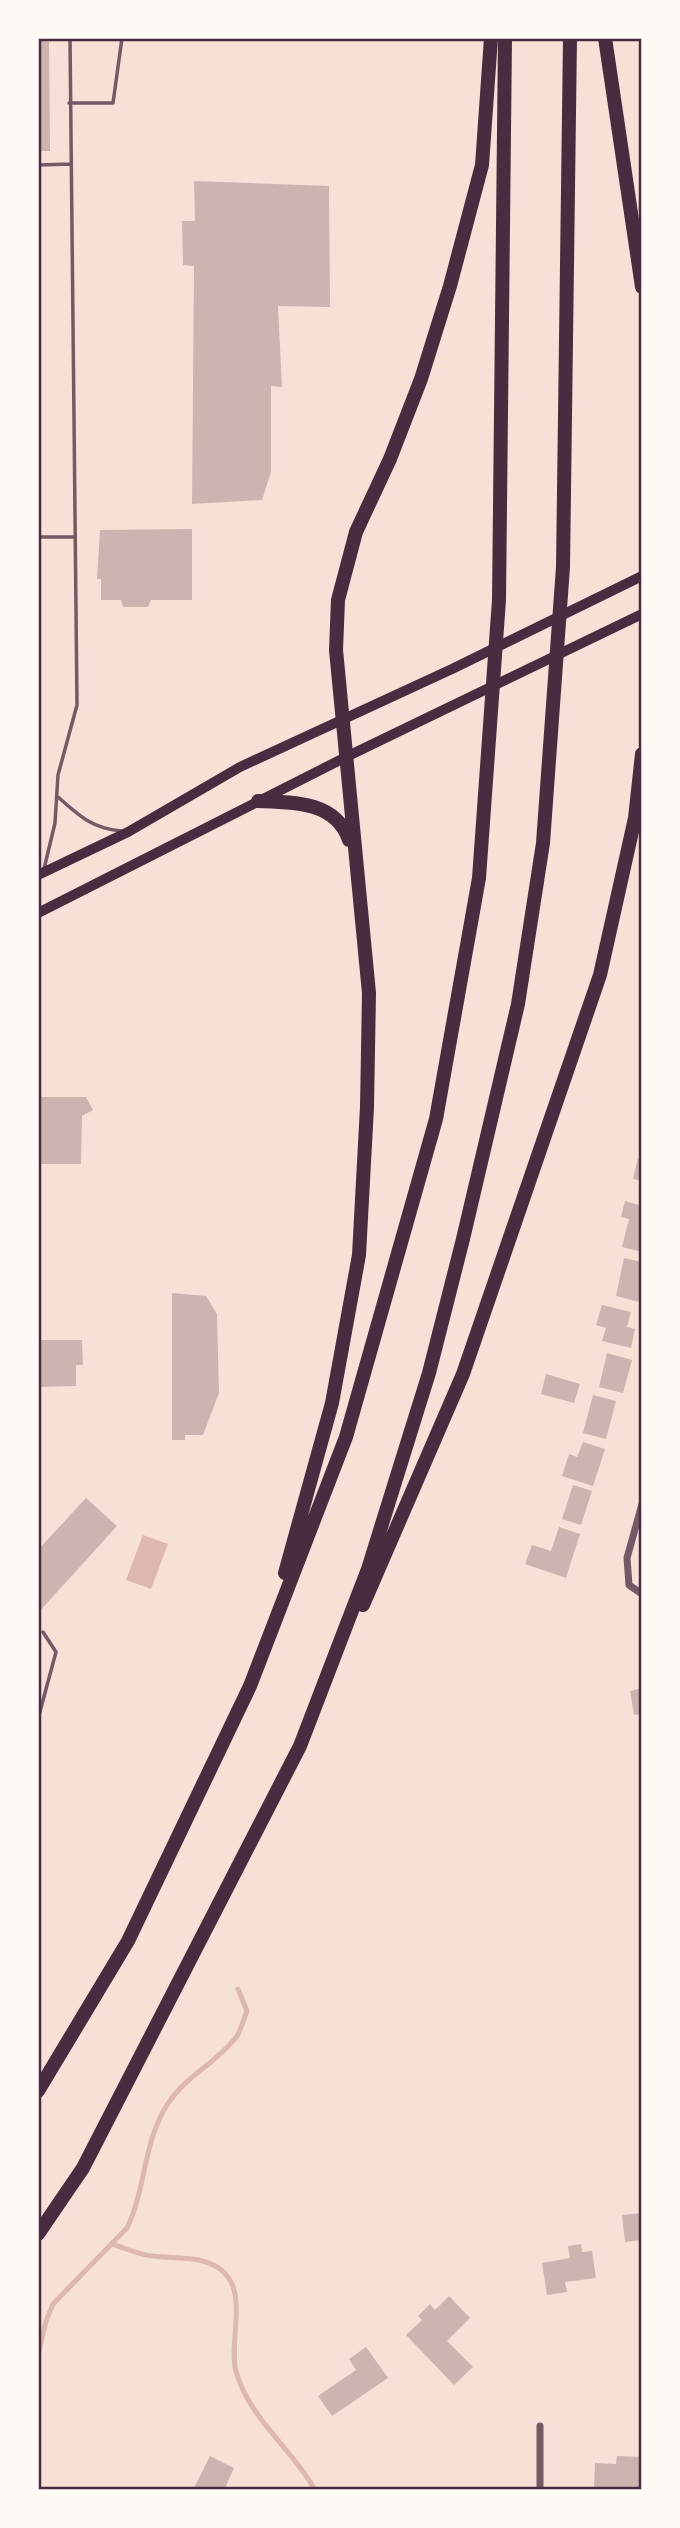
<svg xmlns="http://www.w3.org/2000/svg" width="680" height="2528" font-family="'PT Sans Narrow',sans-serif">
  <rect width="100%" height="100%" fill="#f7e1d7"/>
  <path fill="#dcb8b0" d="M 143,1535 L 168,1544 L 151,1589 L 126,1580 Z"/>
  <g fill="none" stroke-linecap="round" stroke-linejoin="round">
    <path stroke="#dcb8b0" stroke-width="5" d="M 112,2244 C 125,2248 139,2255 153,2256 C 175,2259 201,2255 220,2269 C 250,2290 228,2342 236,2371 C 249,2419 291,2447 315,2490
      M 38,2356 L 46,2321 L 53,2304 L 127,2228 C 146,2189 143,2143 167,2105 C 185,2076 217,2063 237,2036 C 241,2029 244,2019 247,2011 L 238,1989"/>
  </g>
  <path fill="#ccb4b1" d="M 38,38 L 49,38 L 50,151 L 38,151 Z
    M 194,181 L 329,186 L 330,307 L 278,306 L 282,387 L 271,386 L 271,472 L 262,500 L 192,504 L 194,266 L 183,265 L 182,221 L 195,221 Z
    M 192,529 L 192,600 L 151,600 L 148,607 L 123,607 L 121,600 L 101,600 L 101,579 L 97,579 L 100,530 Z
    M 38,1097 L 86,1097 L 93,1110 L 82,1116 L 81,1164 L 38,1164 Z
    M 638,1158 L 642,1159 L 642,1181 L 633,1179 Z
    M 625,1201 L 642,1206 L 642,1252 L 622,1247 L 629,1219 L 621,1217 Z
    M 624,1258 L 642,1262 L 639,1302 L 616,1296 Z
    M 172,1293 L 206,1296 L 217,1314 L 219,1393 L 203,1435 L 185,1435 L 185,1440 L 172,1440 Z
    M 602,1305 L 631,1312 L 627,1327 L 635,1329 L 631,1348 L 602,1341 L 606,1328 L 596,1325 Z
    M 38,1340 L 82,1340 L 83,1365 L 76,1365 L 76,1386 L 38,1387 Z
    M 607,1353 L 632,1360 L 623,1393 L 599,1387 Z
    M 546,1374 L 580,1384 L 574,1403 L 541,1394 Z
    M 593,1395 L 616,1401 L 606,1439 L 583,1433 Z
    M 583,1442 L 605,1449 L 593,1486 L 562,1476 L 569,1454 L 577,1457 Z
    M 573,1485 L 592,1491 L 581,1525 L 562,1519 Z
    M 86,1498 L 117,1526 L 38,1613 L 38,1550 Z
    M 559,1527 L 580,1534 L 566,1578 L 525,1564 L 532,1545 L 551,1551 Z
    M 642,1688 L 642,1714 L 634,1715 L 630,1691 Z
    M 642,2213 L 642,2240 L 625,2242 L 622,2215 Z
    M 581,2244 L 582,2252 L 592,2251 L 596,2278 L 565,2282 L 567,2292 L 547,2295 L 542,2263 L 570,2258 L 568,2246 Z
    M 449,2296 L 470,2318 L 447,2341 L 473,2367 L 454,2385 L 406,2335 L 422,2320 L 418,2316 L 430,2304 L 435,2310 Z
    M 366,2347 L 388,2378 L 332,2416 L 318,2396 L 356,2370 L 349,2359 Z
    M 210,2456 L 234,2468 L 224,2490 L 193,2490 Z
    M 617,2456 L 642,2457 L 642,2489 L 594,2487 L 595,2463 L 616,2464 Z"/>
  <g fill="none" stroke-linecap="round" stroke-linejoin="round">
    <path stroke="#755966" stroke-width="3.5" d="M 69,103 L 113,103 L 122,38
      M 38,165 L 71,164
      M 38,537 L 74,537
      M 58,797 C 79,816 92,828 121,831
      M 44,869 L 55,823 L 58,775 L 77,705 L 70,38
      M 38,1719 L 56,1652 L 43,1632"/>
    <path stroke="#755966" stroke-width="7" d="M 642,1504 L 627,1558 L 629,1585 L 642,1594
      M 540,2426 L 540,2490"/>
    <path stroke="#4a2c40" stroke-width="10" d="M 38,875 L 128,832 L 240,767 L 452,669 L 642,576
      M 38,913 L 346,757 L 642,614"/>
    <path stroke="#4a2c40" stroke-width="14" d="M 605,38 L 642,287
      M 258,801 C 292,802 336,801 349,840
      M 285,1573 L 332,1403 L 359,1255 L 367,1107 L 369,993 L 336,650 L 338,600 L 356,532 L 390,459 L 421,379 L 450,286 L 482,165 L 491,38
      M 363,1605 L 463,1374 L 600,975 L 635,818 L 642,754
      M 38,2091 L 128,1941 L 250,1686 L 346,1437 L 436,1119 L 479,878 L 499,600 L 505,38
      M 38,2234 L 83,2168 L 300,1746 L 368,1569 L 429,1373 L 463,1239 L 518,1004 L 543,843 L 563,567 L 570,38"/>
  </g>
  <rect width="680" height="2528" fill="none" stroke="#fffaf5" stroke-width="80"/>
  <rect x="40" y="40" width="600" height="2448" fill="none" stroke="#4a2c40" stroke-width="2.5"/>
</svg>
